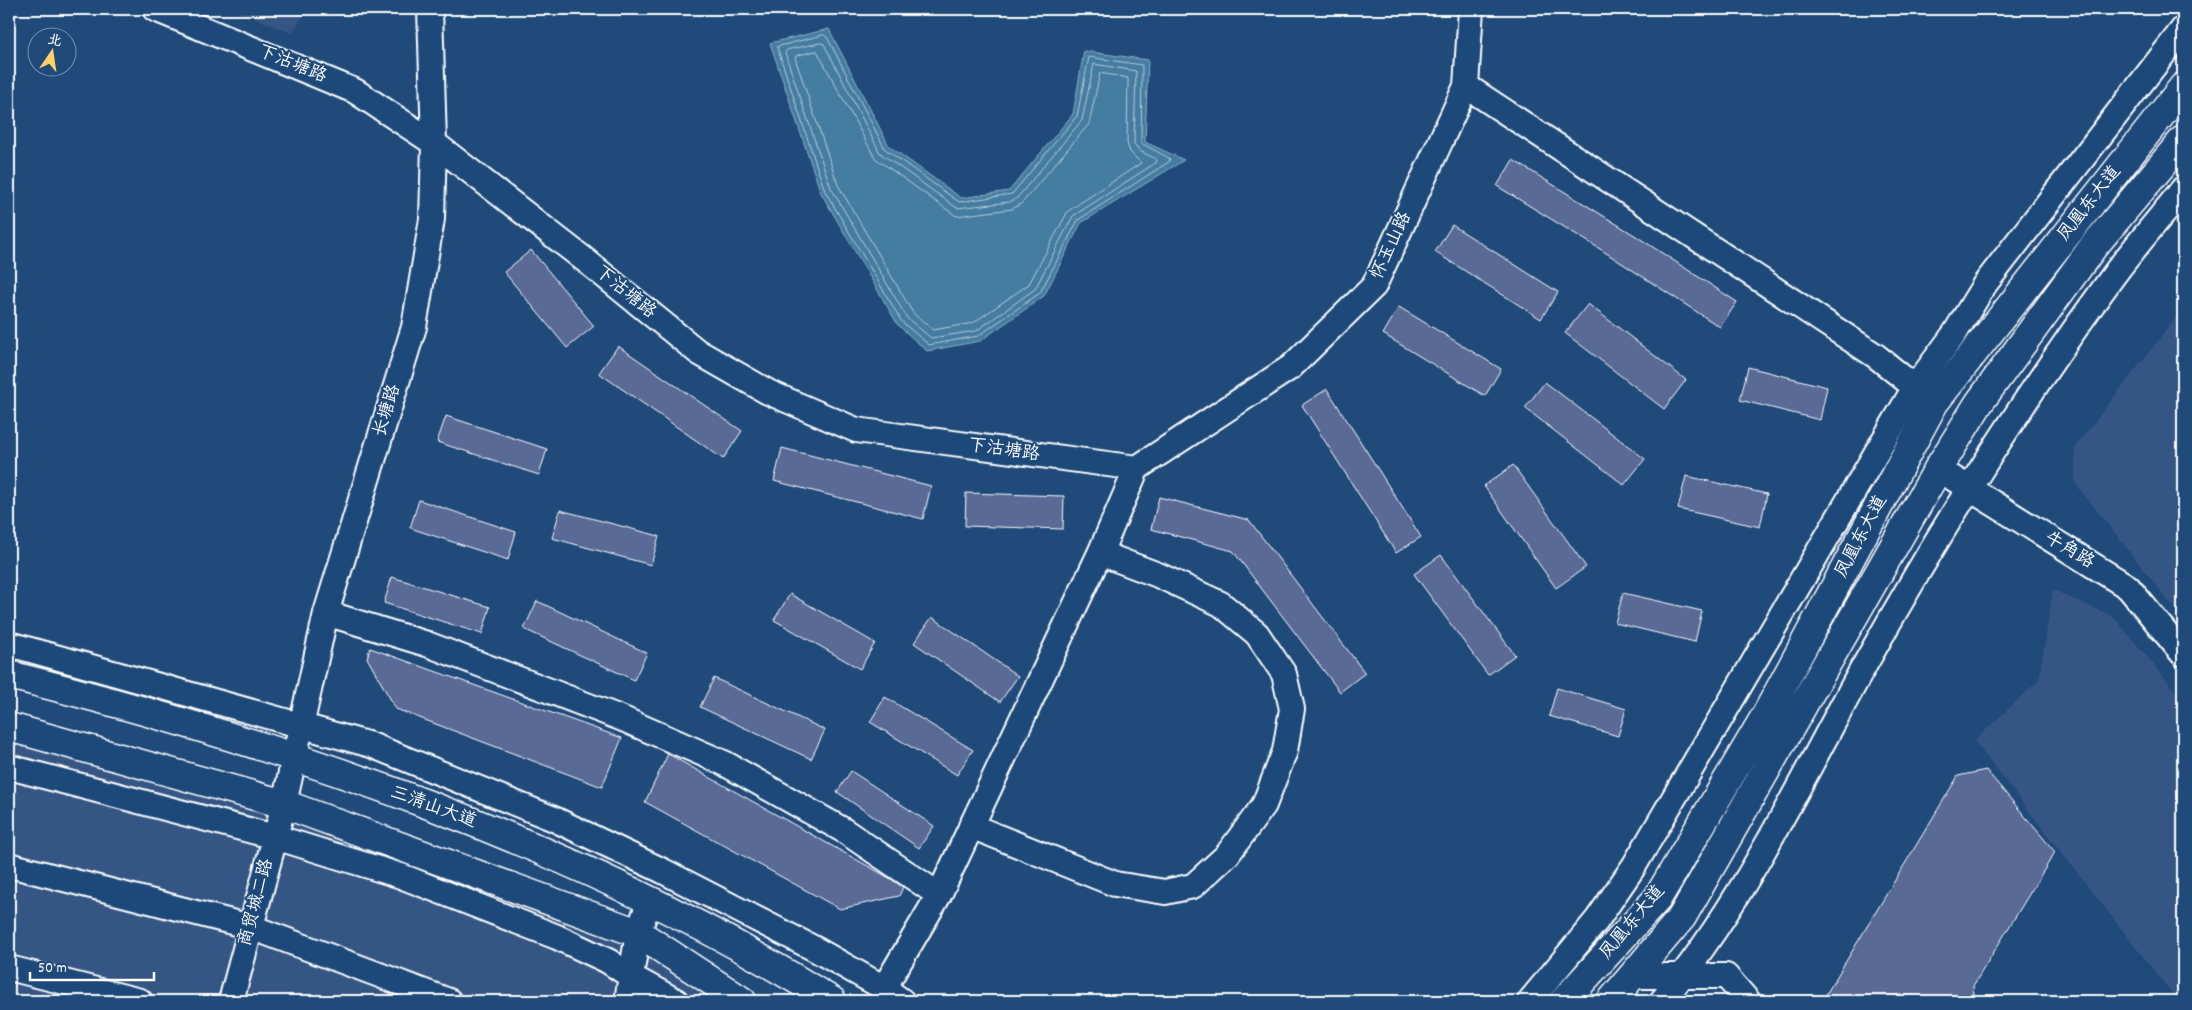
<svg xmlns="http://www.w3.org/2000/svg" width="2192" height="1010" font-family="Dekko,'LXGW WenKai TC',sans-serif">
  <rect width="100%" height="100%" fill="#1f4a7a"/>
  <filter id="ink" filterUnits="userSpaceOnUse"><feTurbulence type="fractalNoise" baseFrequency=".02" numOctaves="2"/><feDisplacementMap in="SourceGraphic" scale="10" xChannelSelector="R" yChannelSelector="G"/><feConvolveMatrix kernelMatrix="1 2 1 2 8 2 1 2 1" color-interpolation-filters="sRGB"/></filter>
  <g filter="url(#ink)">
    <path fill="#355785" d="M 232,9 L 308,9 L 292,33 Z
      M 2183,309 L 2183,619 L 2075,483 L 2075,447 Z
      M 2053,590 L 2114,617 L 2183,700 L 2183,1001 L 2178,1001 L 1974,741 L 2039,680 Z
      M 9,728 L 638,933 L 742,1001 L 9,1001 Z"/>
    <path fill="#457ca2" stroke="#8fb0c7" d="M 829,29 L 889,146 L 961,198 L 1009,191 L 1073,114 L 1084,51 L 1148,60 L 1145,142 L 1184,160 L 1081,223 L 1044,296 L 980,341 L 927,351 L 898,325 L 821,193 L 770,43 Z"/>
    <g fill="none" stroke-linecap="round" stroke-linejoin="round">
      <path stroke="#b5cbda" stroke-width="1" d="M 824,35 L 827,37 L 885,149 L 959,202 L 1012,194 L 1077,116 L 1089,57 L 1142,65 L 1141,143 L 1169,158 L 1170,161 L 1078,220 L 1040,293 L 978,336 L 929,345 L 902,322 L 825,191 L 777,47 Z
        M 821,43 L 824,44 L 880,153 L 957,208 L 1010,202 L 1017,198 L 1082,120 L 1094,64 L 1136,71 L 1134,144 L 1140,151 L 1156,159 L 1157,162 L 1073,216 L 1035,289 L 976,331 L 931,338 L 907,318 L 831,188 L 785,53 L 787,50 Z
        M 817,51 L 875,158 L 956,216 L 1012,209 L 1022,203 L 1089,124 L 1100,73 L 1128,78 L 1127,143 L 1130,152 L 1141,163 L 1068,211 L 1029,284 L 973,323 L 933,330 L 913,313 L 838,185 L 795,58 L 796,56 Z"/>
    </g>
    <path fill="#5a6a97" stroke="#fff" d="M 1513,160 L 1636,236 L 1737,302 L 1720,327 L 1600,249 L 1497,186 Z
      M 1452,225 L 1558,292 L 1541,319 L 1435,252 Z
      M 531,250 L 594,326 L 567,348 L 504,272 Z
      M 1588,304 L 1686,380 L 1664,409 L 1565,333 Z
      M 1399,307 L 1501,369 L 1485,396 L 1383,334 Z
      M 618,346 L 742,431 L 723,459 L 599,373 Z
      M 1748,367 L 1827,387 L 1820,420 L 1740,400 Z
      M 1545,382 L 1645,459 L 1624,485 L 1525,408 Z
      M 1327,389 L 1421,537 L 1396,553 L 1302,405 Z
      M 446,416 L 547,449 L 539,475 L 437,442 Z
      M 782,448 L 931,486 L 923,519 L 774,481 Z
      M 1513,465 L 1586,567 L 1556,588 L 1484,486 Z
      M 1686,476 L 1767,494 L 1760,527 L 1678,509 Z
      M 966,493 L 1064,496 L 1063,529 L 965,526 Z
      M 1159,497 L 1249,520 L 1365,673 L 1340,692 L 1233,551 L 1151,529 Z
      M 419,500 L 516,532 L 508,560 L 410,528 Z
      M 560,510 L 659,536 L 651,565 L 552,538 Z
      M 1441,555 L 1515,655 L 1488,675 L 1414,574 Z
      M 392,577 L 490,607 L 482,634 L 384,603 Z
      M 1623,593 L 1702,611 L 1695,642 L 1615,623 Z
      M 790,594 L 875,643 L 860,669 L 774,620 Z
      M 537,601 L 647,653 L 634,680 L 524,629 Z
      M 932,617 L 1018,676 L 1000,702 L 914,643 Z
      M 370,648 L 622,738 L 602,787 L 396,709 L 367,658 Z
      M 714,678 L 825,730 L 811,759 L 700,707 Z
      M 1557,688 L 1626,709 L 1618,736 L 1549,716 Z
      M 885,697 L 973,750 L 957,775 L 870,722 Z
      M 668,754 L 891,879 L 903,887 L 899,896 L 840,909 L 645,802 Z
      M 1986,770 L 2055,852 L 1973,986 L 1975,1001 L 1822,1001 L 1958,776 Z
      M 851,771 L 934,826 L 919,848 L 837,792 Z"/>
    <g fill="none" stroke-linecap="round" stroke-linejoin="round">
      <g stroke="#fff" stroke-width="28">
        <path id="minor" d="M 155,9 L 355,91 L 434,143 L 585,260 L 698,352 L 768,392 L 856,430 L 1137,468
          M 1466,86 L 1876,356 L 1927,397
          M 1137,468 L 1291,367 L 1374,286 L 1466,86 L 1471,9
          M 1938,469 L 2128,587 L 2183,654
          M 326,613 L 427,644 L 623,719 L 724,763 L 843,830 L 939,895
          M 9,644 L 371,745 L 554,819 L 663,871 L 815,949 L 884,988 L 902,1001
          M 9,767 L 275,837 L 401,876 L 557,937 L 608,961 L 632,977 L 676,1001
          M 971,826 L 1115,884 L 1165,892 L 1193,886 L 1227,855 L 1264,805 L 1285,751 L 1292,709 L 1284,674 L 1257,634 L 1221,604 L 1158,575 L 1100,553
          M 9,865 L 251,927 L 449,1001
          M 9,968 L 140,1001
          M 1632,976 L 1726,976 L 1748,1001
          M 884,988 L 939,895 L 1100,553 L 1137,468
          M 231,1001 L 284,804 L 326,613 L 414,327 L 432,219 L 434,143 L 430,9
          M 627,1001 L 638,933 L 650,900
          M 1530,1001 L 1597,920 L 1634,866 L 1915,387 L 1955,333 L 1985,284 L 2183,29
          M 1662,1001 C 1749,896 1805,770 1872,652 C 1945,522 2025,396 2113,276 C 2135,246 2160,218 2183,189"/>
      </g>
      <g stroke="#fff" stroke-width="31">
        <path id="major" d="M 9,675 C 292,746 583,846 832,1001
          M 9,727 L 284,804 L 638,933 L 742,1001
          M 1564,1001 L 1657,899 L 1766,715 L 1934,403 L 2183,87
          M 1611,1001 L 1682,917 L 1938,469 L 1979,403 L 2093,247 L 2183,140"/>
      </g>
      <use href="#minor" stroke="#1f4a7a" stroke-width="24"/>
      <use href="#major" stroke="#1f4a7a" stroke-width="28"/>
    </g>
  </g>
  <g text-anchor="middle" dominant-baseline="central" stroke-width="4" stroke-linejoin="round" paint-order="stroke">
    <g font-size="18" fill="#fff" stroke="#1f4a7a">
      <text transform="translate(292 65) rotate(22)">下沽塘路</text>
      <text transform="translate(2090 204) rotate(-52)">凤凰东大道</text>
      <text transform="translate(1392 246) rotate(-65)">怀玉山路</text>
      <text transform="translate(625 293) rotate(39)">下沽塘路</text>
      <text transform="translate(388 411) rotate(-73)">长塘路</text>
      <text transform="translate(1004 451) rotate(8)">下沽塘路</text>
      <text transform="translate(1862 537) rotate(-62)">凤凰东大道</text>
      <text transform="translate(2069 551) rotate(31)">牛角路</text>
      <text transform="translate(433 808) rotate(20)">三清山大道</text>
      <text transform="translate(257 903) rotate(-75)">商贸城二路</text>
      <text transform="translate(1633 923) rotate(-50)">凤凰东大道</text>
    </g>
  </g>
  <rect width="2192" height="1010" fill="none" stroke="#1f4a7a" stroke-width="30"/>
  <rect x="15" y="15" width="2162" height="980" fill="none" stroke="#fff" stroke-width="2" filter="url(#ink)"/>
  <g transform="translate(52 52) rotate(13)"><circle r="24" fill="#1f4a7a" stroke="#7992af"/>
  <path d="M0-4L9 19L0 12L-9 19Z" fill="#ffd166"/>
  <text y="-8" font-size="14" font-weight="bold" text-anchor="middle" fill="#ffffff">北</text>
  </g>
  <path d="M30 972v8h124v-8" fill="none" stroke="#ffffff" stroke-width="2.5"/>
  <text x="38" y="972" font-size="15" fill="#ffffff" stroke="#1f4a7a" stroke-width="4" paint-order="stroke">50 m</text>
</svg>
